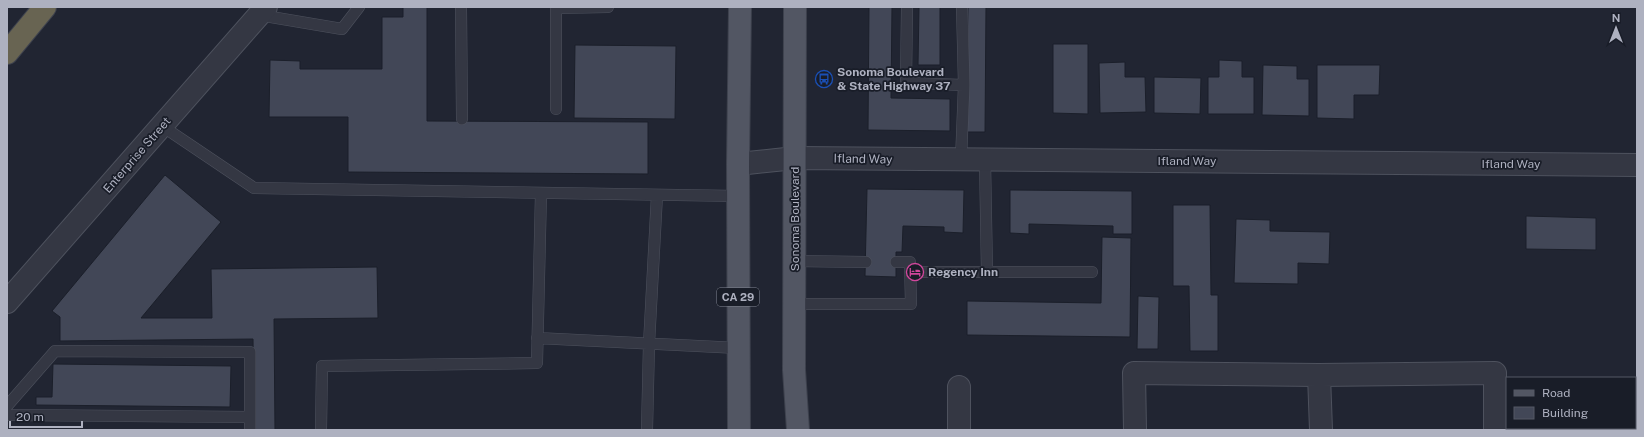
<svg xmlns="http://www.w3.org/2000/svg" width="1644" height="437" font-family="'Public Sans',sans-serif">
  <rect width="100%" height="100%" fill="#212532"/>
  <path fill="#424757" stroke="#1b1f2a" d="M 403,7 L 427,7 L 427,121 L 648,122 L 648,174 L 348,172 L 348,117 L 269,117 L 270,60 L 300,61 L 300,69 L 382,69 L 382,17 L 403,17 Z
    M 869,7 L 892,7 L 891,98 L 950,99 L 950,131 L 868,130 Z
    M 919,7 L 940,7 L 940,65 L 918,65 Z
    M 968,7 L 986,7 L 985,132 L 967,132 Z
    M 1053,44 L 1088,44 L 1088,114 L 1053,113 Z
    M 575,45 L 676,46 L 675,119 L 574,118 Z
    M 1219,60 L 1242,61 L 1242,77 L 1254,77 L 1254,114 L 1208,114 L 1208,77 L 1219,77 Z
    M 1125,62 L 1125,77 L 1145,77 L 1146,112 L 1100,113 L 1099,63 Z
    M 1263,65 L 1297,66 L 1297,79 L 1309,79 L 1309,116 L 1262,115 Z
    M 1317,65 L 1380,65 L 1379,95 L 1354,95 L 1354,119 L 1317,118 Z
    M 1154,77 L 1201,78 L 1200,114 L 1154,113 Z
    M 165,175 L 221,222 L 141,318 L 212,318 L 211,269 L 377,267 L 378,318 L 274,319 L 275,430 L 254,430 L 253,339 L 60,341 L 60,317 L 52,311 Z
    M 867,189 L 964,190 L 963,233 L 944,232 L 944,227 L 903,226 L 902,252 L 896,252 L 896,277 L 865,276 Z
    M 1010,190 L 1132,191 L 1132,234 L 1113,234 L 1113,226 L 1029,224 L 1029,234 L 1010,233 Z
    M 1173,205 L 1210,205 L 1211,295 L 1218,295 L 1218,351 L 1190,351 L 1189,286 L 1173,286 Z
    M 1526,216 L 1596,218 L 1596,250 L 1526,249 Z
    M 1236,219 L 1270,220 L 1270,231 L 1330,232 L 1329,264 L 1298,263 L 1298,284 L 1234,283 Z
    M 1102,237 L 1131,238 L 1130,337 L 967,335 L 967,301 L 1101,303 Z
    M 1138,296 L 1159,297 L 1158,349 L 1137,349 Z
    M 53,364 L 231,366 L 230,407 L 36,405 L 36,397 L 52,397 Z"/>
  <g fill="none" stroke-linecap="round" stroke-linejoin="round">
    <g stroke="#4e525e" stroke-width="12">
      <path id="lane" d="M 461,7 L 462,119
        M 907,7 L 906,83 L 964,85 L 961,160
        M 962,7 L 964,85
        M 556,8 L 608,7
        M 259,15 L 342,29 L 359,7
        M 556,109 L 556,7
        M 162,126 L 254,188 L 738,196
        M 985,160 L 987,272 L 1092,272
        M 795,261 L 866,262
        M 911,272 L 987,272
        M 795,304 L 911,304 L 910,262 L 896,262
        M 537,338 L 738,348
        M 7,406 L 55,351 L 250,352 L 250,430
        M 7,415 L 250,417
        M 321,430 L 322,366 L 537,363 L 541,193
        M 647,430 L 649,344 L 657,195"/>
    </g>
    <g stroke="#4e525e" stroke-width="24">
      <path id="street" d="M 738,164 L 795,158 L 1637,165
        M 7,302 L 266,7
        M 1319,375 L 1321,430
        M 959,387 L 959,430
        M 1135,430 L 1134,373 L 1319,375 L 1495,373 L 1495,430"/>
    </g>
    <g stroke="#3d414d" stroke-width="24">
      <path id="primary" d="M 795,7 L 794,370 L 798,430
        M 739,430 L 738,164 L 740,7"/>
    </g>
    <g stroke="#3e424e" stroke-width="24">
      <path id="highway" d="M 7,53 L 45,7"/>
    </g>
    <use href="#lane" stroke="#343743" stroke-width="11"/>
    <use href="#street" stroke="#343743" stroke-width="22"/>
    <use href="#primary" stroke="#525663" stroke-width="22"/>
    <use href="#highway" stroke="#686452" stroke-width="22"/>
  </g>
  <defs>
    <g id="bus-ring" transform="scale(0.9)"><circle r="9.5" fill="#191d28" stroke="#1a4fb4" stroke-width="1.5"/><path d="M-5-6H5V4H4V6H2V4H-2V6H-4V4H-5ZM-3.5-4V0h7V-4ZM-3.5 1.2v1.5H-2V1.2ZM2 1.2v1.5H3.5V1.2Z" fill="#1a4fb4"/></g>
    <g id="hotel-ring" transform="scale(0.9)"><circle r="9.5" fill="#191d28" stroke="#d1479c" stroke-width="1.5"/><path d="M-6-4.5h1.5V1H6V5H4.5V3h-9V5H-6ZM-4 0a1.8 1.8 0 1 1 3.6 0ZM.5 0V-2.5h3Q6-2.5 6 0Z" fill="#d1479c"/></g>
  </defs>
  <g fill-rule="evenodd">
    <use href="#bus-ring" x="824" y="79"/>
    <use href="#hotel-ring" x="915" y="272"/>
  </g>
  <g text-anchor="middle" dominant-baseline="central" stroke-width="3.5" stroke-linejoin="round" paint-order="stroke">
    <rect fill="#191d28" stroke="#818592" stroke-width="1" x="717" y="288" width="42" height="18" rx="3"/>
    <g font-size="11" font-weight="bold" fill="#aeb1c0">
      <text x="738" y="297">CA 29</text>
    </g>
    <g font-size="12" font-weight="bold" fill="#aeb1c0" stroke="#191d28" text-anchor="start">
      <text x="837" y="72">Sonoma Boulevard<tspan x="837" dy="14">&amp; State Highway 37</tspan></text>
      <text x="928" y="272">Regency Inn</text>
    </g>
    <g font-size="12" fill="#aeb1c0" stroke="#191d28">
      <text transform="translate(137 155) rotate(-49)">Enterprise Street</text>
      <text transform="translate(863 159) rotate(1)">Ifland Way</text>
      <text x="1187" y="161">Ifland Way</text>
      <text x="1511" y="164">Ifland Way</text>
      <text transform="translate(795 219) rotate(-90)">Sonoma Boulevard</text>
    </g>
  </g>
  <rect width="1644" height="437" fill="none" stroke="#aeb1c0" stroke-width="16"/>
  <rect x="1506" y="377" width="130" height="52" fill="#191d28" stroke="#555865"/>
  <rect x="1514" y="390" width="20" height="6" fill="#525663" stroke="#555865"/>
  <text x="1542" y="397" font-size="12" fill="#aeb1c0">Road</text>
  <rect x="1514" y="407" width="20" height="12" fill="#424757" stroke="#555865"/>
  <text x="1542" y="417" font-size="12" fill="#aeb1c0">Building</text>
  <g transform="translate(1616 28)" stroke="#191d28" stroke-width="3" paint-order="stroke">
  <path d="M0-3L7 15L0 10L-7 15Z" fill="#aeb1c0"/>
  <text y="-6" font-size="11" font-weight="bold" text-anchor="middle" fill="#aeb1c0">N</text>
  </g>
  <path d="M10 421v6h72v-6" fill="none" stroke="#aeb1c0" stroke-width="2"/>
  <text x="16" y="421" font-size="12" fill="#aeb1c0" stroke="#191d28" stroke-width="3" paint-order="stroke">20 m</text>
</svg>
